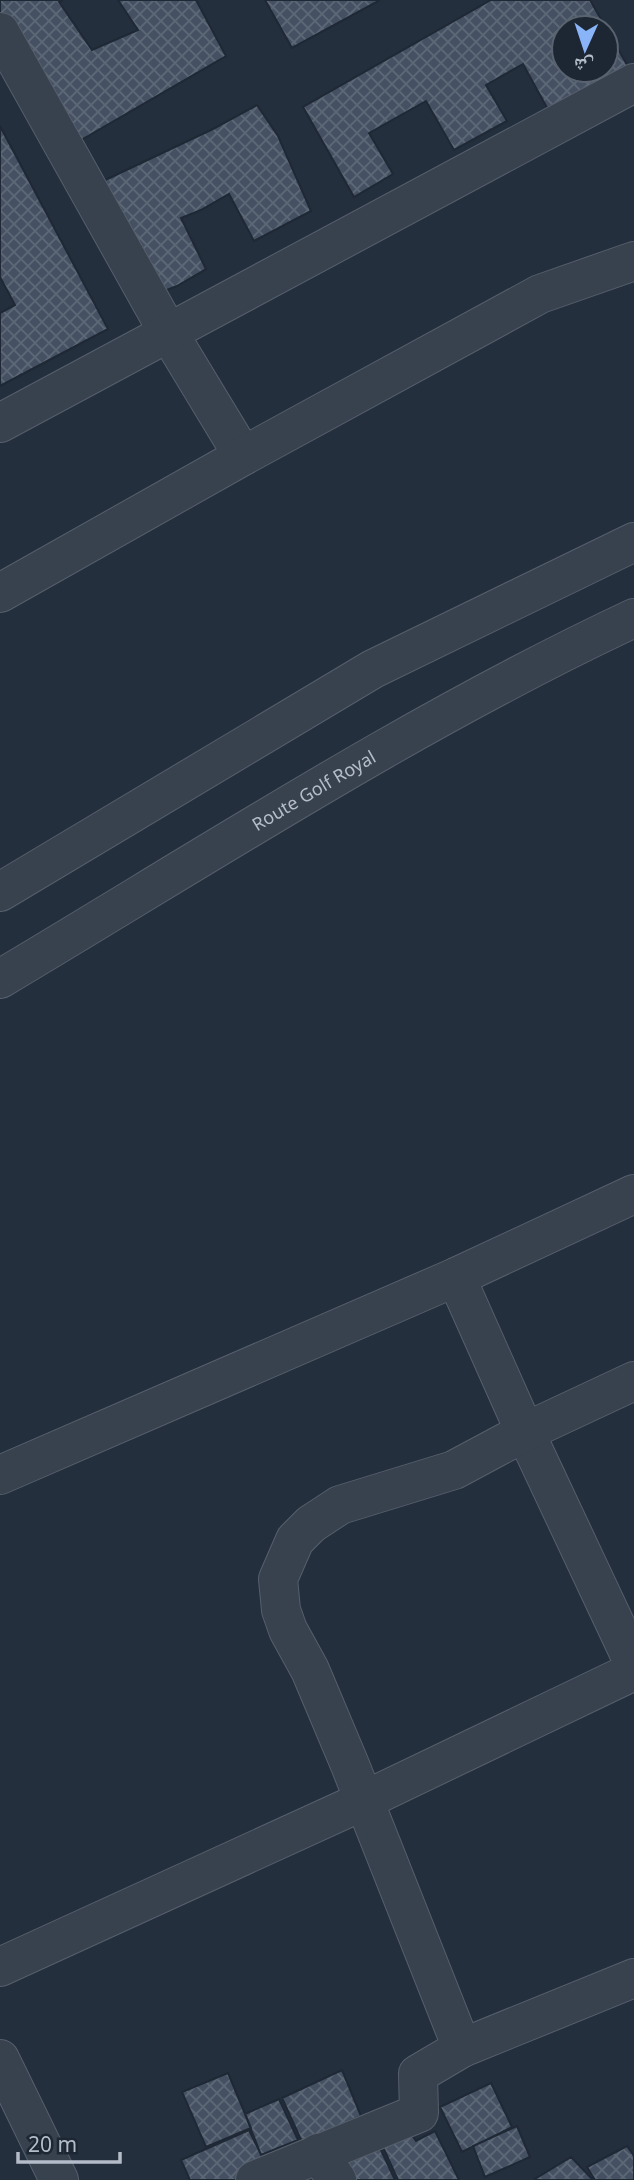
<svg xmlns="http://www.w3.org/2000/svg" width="634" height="2180" font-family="'Noto Sans','Noto Naskh Arabic',sans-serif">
  <defs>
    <pattern id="building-cross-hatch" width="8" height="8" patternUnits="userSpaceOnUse" patternTransform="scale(1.75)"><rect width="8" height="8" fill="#455162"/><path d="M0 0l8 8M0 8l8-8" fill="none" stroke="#5d6877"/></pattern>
  </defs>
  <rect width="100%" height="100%" fill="#242f3e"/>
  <path fill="url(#building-cross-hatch)" stroke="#1f2835" stroke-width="2" fill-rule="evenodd" d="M 0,0 L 63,0 L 59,2 L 92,50 L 138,30 L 118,0 L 196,0 L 226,56 L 69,147 L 0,29 Z
    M 265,0 L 380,0 L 292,48 Z
    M 491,0 L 590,0 L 630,70 L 551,115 L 523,64 L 486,85 L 507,121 L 454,150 L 426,101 L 369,133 L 393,174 L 354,197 L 303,107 ZM 564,28 L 606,28 L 606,70 L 564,70 Z
    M 257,105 L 278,136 L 311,211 L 254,241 L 229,194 L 201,210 L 181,218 L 206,269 L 177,286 L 154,295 L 101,182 L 213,129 Z
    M 0,126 L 108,329 L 0,386 L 0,313 L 15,305 L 0,277 Z
    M 342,2070 L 361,2116 L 302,2142 L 282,2098 Z
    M 228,2073 L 251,2128 L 206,2147 L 182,2092 Z
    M 491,2083 L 512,2127 L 462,2152 L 440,2107 Z
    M 279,2099 L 298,2140 L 261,2155 L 245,2114 Z
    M 517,2126 L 530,2157 L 485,2177 L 473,2146 Z
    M 249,2130 L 267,2167 L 238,2180 L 190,2180 L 181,2160 Z
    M 409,2131 L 416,2141 L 435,2131 L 459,2180 L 398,2180 L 382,2145 Z
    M 627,2146 L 634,2156 L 634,2180 L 595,2180 L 587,2167 Z
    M 380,2148 L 395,2180 L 350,2180 L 343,2162 Z
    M 571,2157 L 593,2180 L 536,2180 L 535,2179 Z"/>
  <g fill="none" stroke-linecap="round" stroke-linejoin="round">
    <g stroke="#565f6c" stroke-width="40">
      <g id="minor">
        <path d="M 0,32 L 168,332 L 243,456"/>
        <path d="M 0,423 L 634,83"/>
        <path d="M 0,593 L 243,456 L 540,294 L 634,261"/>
        <path d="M 0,892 L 373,669 L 634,542"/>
        <path id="s1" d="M 0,979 C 208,855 414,721 634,618"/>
        <path d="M 456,1277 L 525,1432 L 634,1664"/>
        <path d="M 0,1475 L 456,1277 L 634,1194"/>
        <path d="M 0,1967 L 363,1801 L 634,1671"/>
        <path d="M 462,2048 L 350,1765 L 310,1670 L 288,1630 L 281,1610 L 278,1579 L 295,1540 L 311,1524 L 340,1505 L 454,1470 L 525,1432 L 634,1381"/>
        <path d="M 0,2059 L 59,2180"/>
        <path d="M 318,2153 L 337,2180"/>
        <path d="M 255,2180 L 419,2113 L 418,2074 L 462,2048 L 634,1978"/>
      </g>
    </g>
    <use href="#minor" stroke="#38414e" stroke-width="38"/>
  </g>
  <g text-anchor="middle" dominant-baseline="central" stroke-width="7" stroke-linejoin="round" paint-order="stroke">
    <g font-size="18" fill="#b4bcc9" stroke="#1d2633">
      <text stroke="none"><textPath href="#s1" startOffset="366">Route Golf Royal</textPath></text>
    </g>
  </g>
  <g transform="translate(585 49) rotate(183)"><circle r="33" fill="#1d2633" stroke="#59626f" stroke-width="2"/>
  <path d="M0-5L12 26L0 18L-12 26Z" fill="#8ab4f8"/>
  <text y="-10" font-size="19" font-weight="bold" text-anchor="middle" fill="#b4bcc9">ش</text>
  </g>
  <path d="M18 2152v10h102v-10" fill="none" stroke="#b4bcc9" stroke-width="3.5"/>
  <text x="28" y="2152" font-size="21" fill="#b4bcc9" stroke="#1d2633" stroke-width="5" paint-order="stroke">20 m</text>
</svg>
